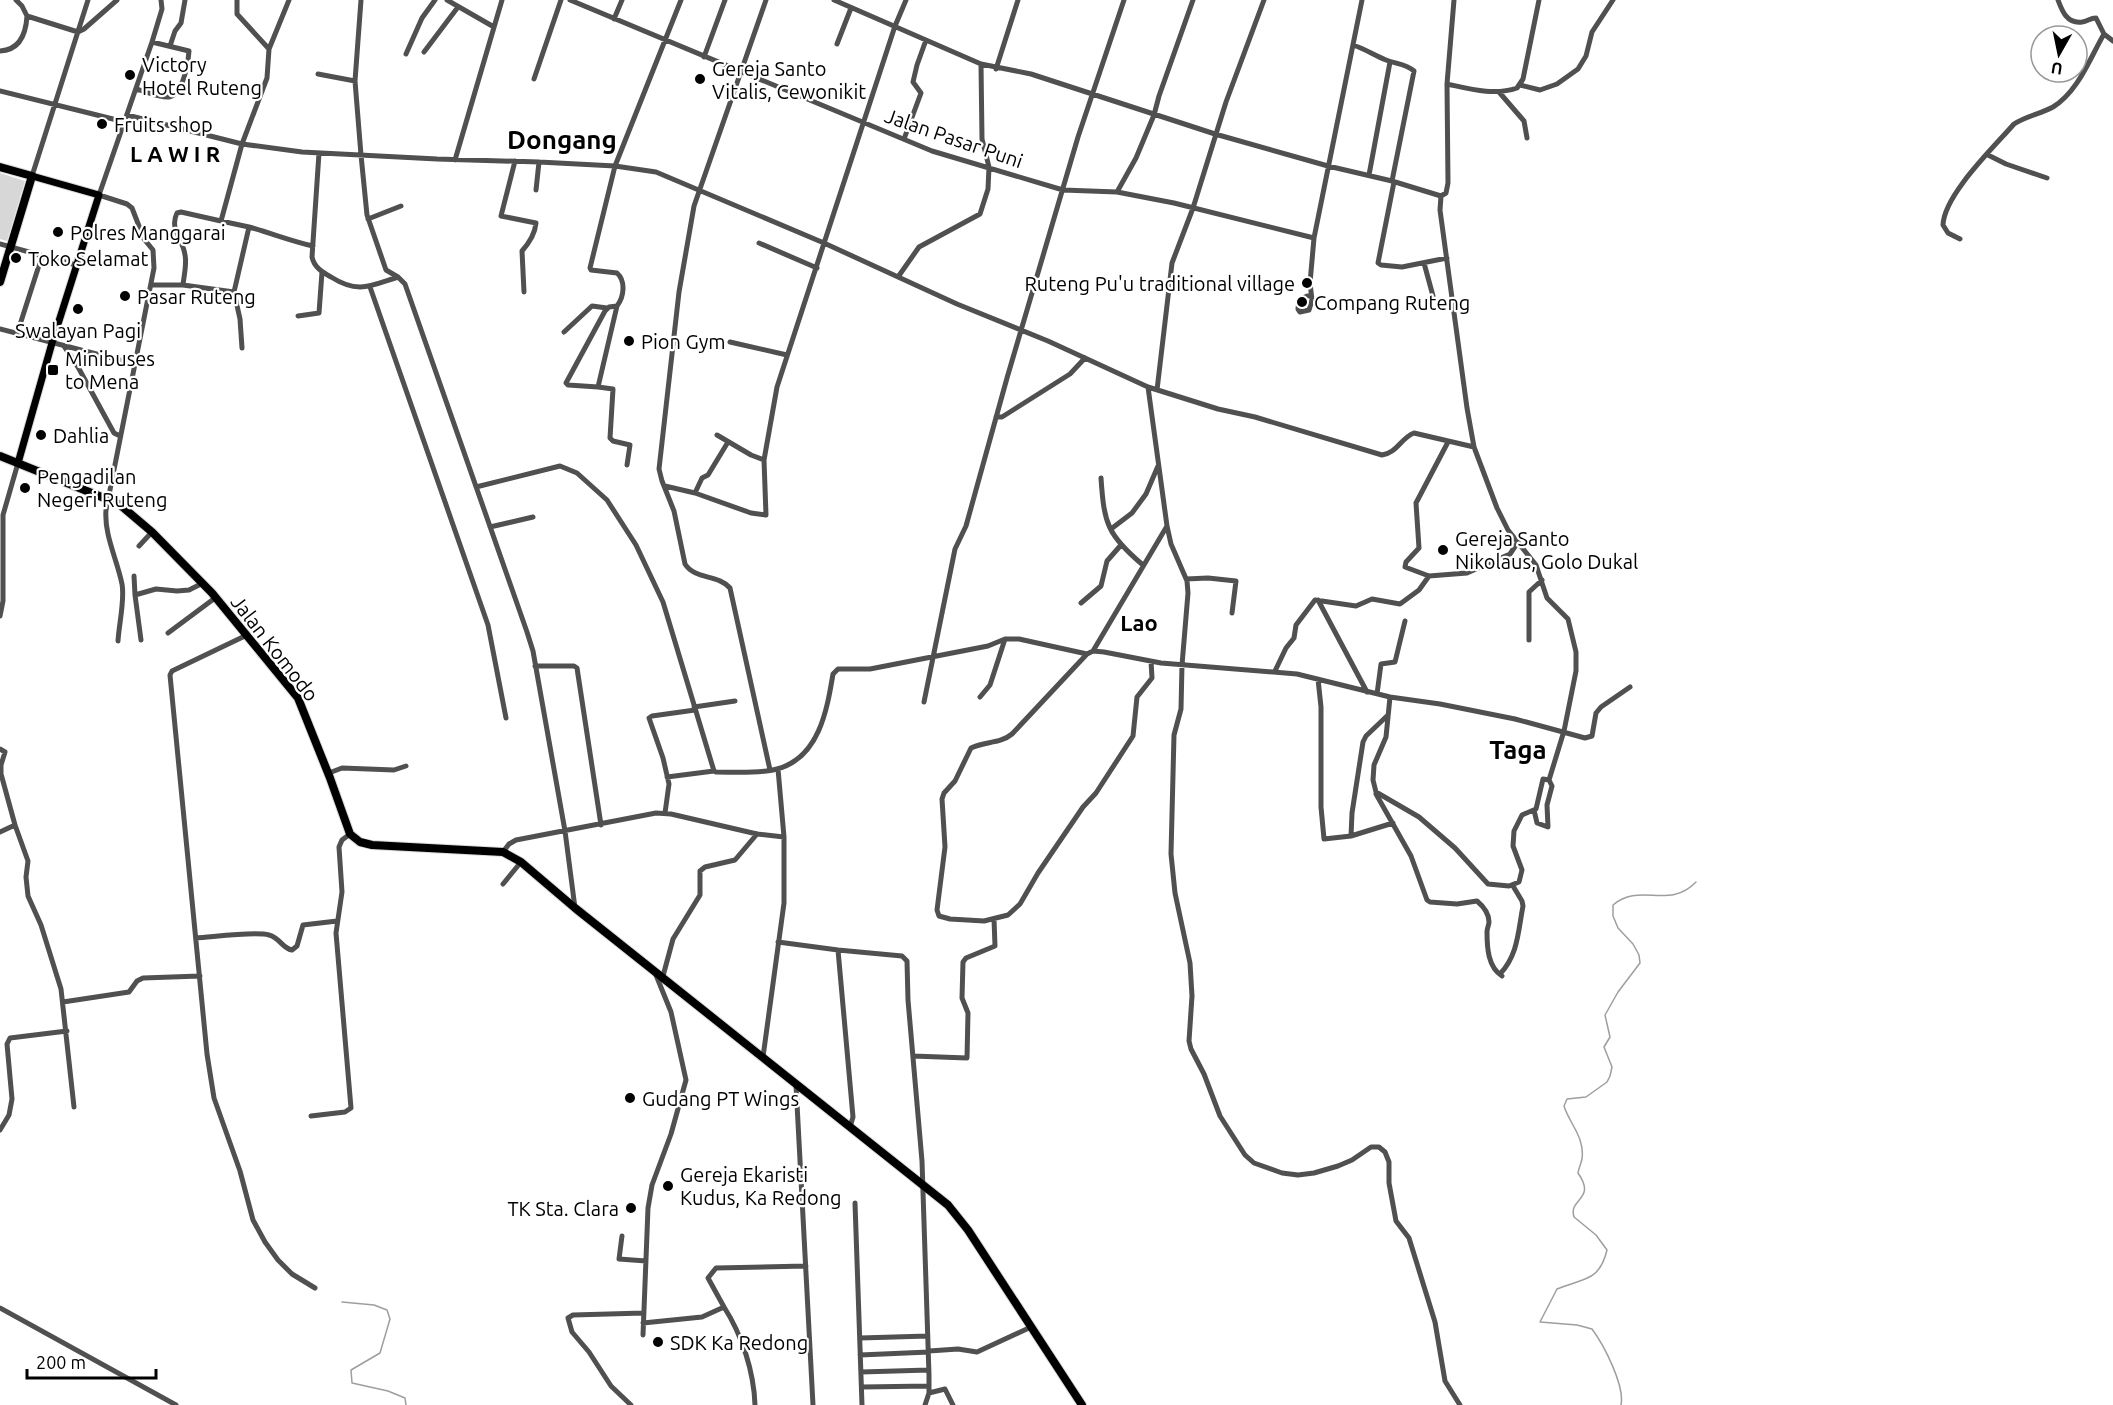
<svg xmlns="http://www.w3.org/2000/svg" width="2113" height="1405" font-family="Ubuntu,sans-serif">
  <rect width="100%" height="100%" fill="#fff"/>
  <path fill="#d7d7d7" d="M 0,173 L 25,181 L 7,241 L 0,239 Z"/>
  <g fill="none" stroke-linecap="round" stroke-linejoin="round">
    <path stroke="#9e9e9e" stroke-width="1.5" d="M 342,1302 L 374,1305 L 387,1310 L 390,1319 L 380,1353 L 351,1370 L 352,1383 L 388,1391 L 405,1398 L 406,1405
      M 1621,1405 C 1625,1386 1604,1345 1592,1329 L 1577,1325 L 1540,1322 L 1557,1289 C 1582,1278 1599,1283 1607,1250 L 1596,1235 L 1574,1217 C 1568,1198 1597,1200 1578,1173 C 1579,1167 1581,1164 1582,1159 C 1585,1137 1569,1123 1564,1106 L 1567,1099 L 1586,1097 L 1607,1082 L 1610,1076 L 1612,1067 L 1604,1047 L 1610,1037 L 1605,1015 L 1618,992 L 1640,963 L 1639,955 L 1633,944 L 1618,928 L 1613,916 L 1613,905 C 1640,882 1669,910 1696,882"/>
    <g stroke="#dbdbdb" stroke-width="9">
      <path id="major" d="M 18,463 L 52,343 L 99,195 L 32,176"/>
    </g>
    <g stroke="#dbdbdb" stroke-width="10">
      <path id="highway" d="M 0,167 L 32,176 L 0,282
        M 0,456 L 119,504 L 152,532 L 212,593 L 298,698 L 330,778 L 350,834 L 360,842 L 372,845 L 503,852 L 521,862 L 575,908 L 948,1205 L 968,1230 L 1082,1405"/>
    </g>
    <path stroke="#505050" stroke-width="5" d="M 237,0 L 237,14 L 269,49
      M 361,0 L 355,81 L 361,155 L 367,215 L 386,270 L 398,277
      M 447,0 L 494,27
      M 570,0 L 932,151 L 1063,190 L 1117,192 L 1174,203 L 1314,238
      M 766,0 L 694,206 L 679,292 L 659,469 L 662,481 L 674,511 L 685,564 C 695,580 718,574 730,588 L 770,770
      M 834,0 L 981,64 L 1031,74 L 1215,134 L 1328,166 L 1392,181 L 1441,196
      M 1454,0 L 1447,84 L 1448,183 L 1446,193 L 1441,196 L 1440,210 L 1467,408 L 1474,447 L 1497,508 L 1508,530 L 1536,565 L 1547,598 L 1568,619 L 1576,652 L 1576,671 L 1564,731 L 1549,780 L 1552,786 L 1547,805 L 1548,827 L 1537,823 L 1534,810
      M 2058,0 C 2062,11 2067,24 2082,22 C 2088,21 2090,18 2096,18 L 2104,34 L 2113,41
      M 27,16 L 78,32 L 84,29 L 117,0
      M 614,19 L 622,0
      M 837,44 L 851,8
      M 1353,45 C 1365,49 1374,55 1386,60 C 1396,64 1406,64 1414,71 L 1392,181
      M 170,46 L 175,31 L 181,23 L 185,0
      M 0,51 C 20,50 26,33 27,16 L 22,6 L 16,0
      M 424,52 L 458,7
      M 406,54 L 422,18 L 435,0
      M 704,57 L 725,0
      M 996,69 L 1018,0
      M 318,74 L 355,81
      M 534,79 L 561,0
      M 1447,84 C 1470,89 1494,96 1517,88 L 1523,79 L 1539,0
      M 1520,85 L 1540,90 L 1557,84 L 1578,69 L 1586,56 L 1592,32 L 1613,0
      M 136,89 C 145,91 159,98 169,97 C 183,95 188,63 189,51 L 152,42
      M 0,91 L 125,122
      M 1499,92 L 1524,121 L 1527,138
      M 127,115 L 242,144 L 302,152 L 437,159 L 539,162 L 615,166 L 656,172 L 824,243 L 957,304 L 1048,341 L 1148,387 L 1218,409 L 1255,417 L 1382,455 C 1397,453 1401,438 1414,433 L 1474,447
      M 904,139 L 921,93 L 913,82 L 917,65 L 926,40
      M 319,153 L 312,257 C 314,267 322,272 331,277 C 358,294 370,286 398,277 L 405,284 L 527,632 L 533,651 L 565,831 L 575,908
      M 1988,155 L 2006,164 L 2047,178
      M 455,160 L 502,0
      M 515,161 L 501,216 L 536,223 C 535,234 530,242 522,251 L 524,292
      M 1369,175 L 1390,62
      M 32,176 L 88,0
      M 1394,182 L 1378,263 L 1381,265 L 1402,267 L 1447,258
      M 536,190 L 539,162
      M 1117,192 L 1136,158 L 1154,115 L 1159,96 L 1193,0
      M 368,219 L 401,206
      M 221,221 L 249,227 L 234,292
      M 249,227 C 271,233 291,241 313,246
      M 1960,239 L 1948,233 L 1943,225 C 1944,195 1993,148 2014,124 C 2026,116 2040,114 2053,107 C 2078,92 2090,58 2104,34
      M 759,243 L 817,268
      M 0,244 L 76,265
      M 1424,263 L 1433,296
      M 898,277 L 919,247 L 980,214 L 988,189 L 989,167 L 982,139 L 981,64
      M 151,285 L 183,285 C 184,275 187,264 185,255 C 183,239 169,229 177,213 L 181,212 L 221,221 L 242,144 L 267,78 L 269,49 L 289,0
      M 183,285 L 234,292 L 240,319 L 242,348
      M 370,287 L 488,625 L 506,718
      M 1311,295 C 1303,297 1298,300 1298,309 L 1300,312 L 1309,310 L 1312,300 L 1310,283 L 1314,238 L 1362,0
      M 298,316 L 319,313 L 322,272
      M 0,329 L 135,364
      M 564,332 L 592,306 L 607,308
      M 17,334 L 42,256
      M 730,342 L 787,355
      M 64,346 L 78,367 L 114,433 L 120,436
      M 598,387 L 568,385 L 566,383 L 605,311 L 609,307 L 617,306
      M 1148,387 L 1167,526 L 1171,544 L 1187,581 L 1188,593 L 1182,665 L 1181,709 L 1174,735 L 1171,854 L 1175,893 L 1190,963 L 1192,996 L 1189,1041 L 1191,1049 L 1204,1074 L 1220,1116 L 1245,1155 L 1254,1163 L 1282,1173 L 1298,1175 L 1314,1173 L 1338,1166 L 1352,1160 L 1371,1147 L 1379,1147 L 1385,1152 L 1389,1162 L 1389,1183 L 1396,1221 L 1409,1238 L 1435,1322 L 1445,1381 L 1460,1405
      M 1157,390 L 1172,263 L 1193,208 L 1226,102 L 1264,0
      M 996,417 L 1002,417 L 1070,374 L 1085,358
      M 717,435 L 751,455 L 764,460
      M 1448,442 L 1416,503 L 1419,548 L 1406,562 L 1405,567 L 1429,576 L 1467,573 L 1510,554 L 1518,542
      M 627,465 L 630,445 L 613,441 L 610,438 L 613,389 L 598,387 L 617,306 C 624,297 626,281 617,273 L 591,270 L 590,268 L 615,166 L 681,0
      M 1101,478 C 1104,523 1107,535 1143,565
      M 665,486 L 695,493 L 751,513 L 766,515 L 764,460 L 777,387 L 895,26 L 906,0
      M 476,487 L 560,466 L 577,473 L 607,500 L 636,545 L 663,602 L 714,771 L 716,772 C 734,772 760,774 777,769 C 819,758 827,710 833,674 L 838,669 L 870,669 L 988,646 L 1005,639 L 1019,639 L 1087,654
      M 695,493 L 702,478 L 708,475 L 728,442
      M 490,527 L 533,517
      M 1111,529 L 1132,513 L 1146,494 L 1158,466
      M 139,546 L 152,532
      M 134,576 L 135,595
      M 1186,579 L 1208,578 L 1236,581 L 1232,613
      M 1318,600 L 1367,692
      M 1081,603 L 1101,586 L 1107,561 L 1121,545
      M 0,616 L 3,601 L 3,515 L 18,463
      M 168,633 L 215,598
      M 247,635 L 172,671 L 170,675 L 207,1054 L 214,1098 L 240,1171 L 253,1220 L 265,1242 L 278,1260 L 292,1274 L 315,1288
      M 141,640 L 135,595 L 156,589 L 177,591 L 189,590 L 201,584
      M 1529,640 L 1529,592 L 1542,580
      M 118,641 C 119,624 125,599 122,584 C 117,559 104,535 106,510 L 154,268 L 153,250 L 144,239 L 132,208 L 127,204 L 99,195 L 152,42 L 162,9 L 161,0
      M 1093,651 L 1167,526
      M 1151,661 L 1152,678 L 1137,697 L 1133,736 L 1096,793 L 1083,807 L 1038,873 L 1020,904 L 1008,915 L 984,921 L 950,919 L 939,916 L 937,910 L 945,847 L 942,799 L 944,793 L 955,781 L 971,748 C 985,741 1000,744 1012,734 L 1087,654 L 1093,651 L 1104,652 L 1161,663 L 1297,674 L 1390,697 L 1440,704 L 1515,719 L 1585,738 L 1592,736 L 1596,713 L 1601,707 L 1630,687
      M 535,666 L 574,666 L 577,668 L 601,825
      M 1275,671 L 1286,648 L 1294,638 L 1296,625 L 1315,600 L 1356,606 L 1372,599 L 1400,604 L 1419,590 L 1429,576
      M 1318,679 L 1321,707 L 1321,807 L 1324,839 L 1351,836 L 1393,823
      M 1377,694 L 1381,664 L 1395,662 L 1405,621
      M 980,697 L 990,685 L 1005,639
      M 1390,697 L 1386,737 L 1374,765 L 1373,780 L 1376,792 L 1419,817 L 1455,848 L 1488,884 L 1509,886 L 1519,882 L 1522,870 L 1513,846 L 1514,831 L 1522,815 L 1536,809 L 1543,779 L 1549,780
      M 924,702 L 955,549 L 966,526 L 1007,378 L 1078,137 L 1124,0
      M 694,707 L 735,701
      M 0,749 L 5,752 L 1,765 L 1,774 L 15,825 L 0,832
      M 329,773 L 342,768 L 394,770 L 406,766
      M 667,777 L 714,771
      M 1376,794 L 1411,856 L 1427,900 L 1430,902 L 1457,904 L 1477,901 C 1483,906 1489,914 1489,922 C 1489,925 1487,928 1487,932 C 1487,948 1488,967 1502,976
      M 665,813 L 669,784 L 663,758 L 649,718 L 652,716 L 695,710
      M 15,825 L 28,861 L 26,877 L 28,896 L 41,925 L 61,989 L 74,1107
      M 1351,836 L 1352,813 L 1363,742 L 1366,736 L 1387,716
      M 503,852 L 509,844 L 516,840 L 656,813 L 671,814 L 757,834 L 784,837
      M 503,884 L 521,862
      M 196,938 C 213,937 255,931 269,935 C 279,937 283,949 292,950 L 297,946 L 303,925 L 337,921
      M 778,942 L 838,950 L 853,1117 L 850,1127
      M 838,950 L 902,956 L 907,961 L 908,1000 L 922,1161 L 929,1375 L 929,1393 L 925,1405
      M 1500,974 C 1518,955 1518,932 1523,906 L 1522,901 L 1513,886
      M 663,976 L 673,939 L 700,895 L 700,871 L 705,867 L 735,860 L 757,834
      M 63,1002 L 129,992 L 137,981 L 143,978 L 200,976
      M 913,1056 L 967,1058 L 968,1013 L 962,998 L 963,962 L 966,958 L 995,946 L 994,919
      M 763,1057 L 784,903 L 784,837 L 778,769
      M 796,1085 L 813,1405
      M 311,1116 L 345,1112 L 351,1108 L 336,933 L 342,892 L 339,847 L 342,840 L 350,834
      M 0,1130 L 9,1115 L 12,1099 L 7,1044 L 10,1038 L 67,1031
      M 855,1203 L 862,1405
      M 622,1236 L 619,1259 L 646,1261
      M 724,1307 L 708,1278 L 716,1268 L 806,1266
      M 0,1308 L 176,1405
      M 643,1323 L 702,1317 L 724,1307 C 742,1335 754,1372 755,1405
      M 643,1335 L 648,1208 L 652,1185 L 671,1134 L 686,1080 L 671,1012 L 656,975
      M 860,1338 L 928,1336
      M 929,1351 L 958,1349 L 977,1352 L 1031,1327
      M 860,1355 L 929,1352
      M 861,1372 L 929,1370
      M 862,1387 L 929,1386
      M 929,1393 L 945,1389 L 953,1405
      M 631,1405 L 611,1386 L 589,1352 L 572,1332 L 568,1318 L 573,1315 L 644,1313"/>
    <use href="#major" stroke="#000" stroke-width="7"/>
    <use href="#highway" stroke="#000" stroke-width="8"/>
  </g>
  <g fill="#000" stroke="#fff" stroke-width="2">
    <circle cx="130" cy="75" r="6"/>
    <circle cx="700" cy="79" r="6"/>
    <circle cx="102" cy="124" r="6"/>
    <circle cx="58" cy="232" r="6"/>
    <circle cx="16" cy="258" r="6"/>
    <circle cx="1307" cy="283" r="6"/>
    <circle cx="125" cy="296" r="6"/>
    <circle cx="1302" cy="302" r="6"/>
    <circle cx="78" cy="309" r="6"/>
    <circle cx="629" cy="341" r="6"/>
    <rect x="47" y="364" width="12" height="12" rx="3"/>
    <circle cx="41" cy="435" r="6"/>
    <circle cx="25" cy="488" r="6"/>
    <circle cx="1443" cy="550" r="6"/>
    <circle cx="630" cy="1098" r="6"/>
    <circle cx="668" cy="1186" r="6"/>
    <circle cx="631" cy="1208" r="6"/>
    <circle cx="658" cy="1342" r="6"/>
  </g>
  <g text-anchor="middle" dominant-baseline="central" stroke-width="4.5" stroke-linejoin="round" paint-order="stroke">
    <g font-size="20" fill="#000" stroke="#fff" text-anchor="start">
      <text x="142" y="64">Victory<tspan x="142" dy="23">Hotel Ruteng</tspan></text>
      <text x="712" y="68">Gereja Santo<tspan x="712" dy="23">Vitalis, Cewonikit</tspan></text>
      <text x="114" y="124">Fruits shop</text>
      <text x="70" y="232">Polres Manggarai</text>
      <text x="28" y="258">Toko Selamat</text>
      <text x="1295" y="283" text-anchor="end">Ruteng Pu'u traditional village</text>
      <text x="137" y="296">Pasar Ruteng</text>
      <text x="1314" y="302">Compang Ruteng</text>
      <text x="78" y="330" text-anchor="middle">Swalayan Pagi</text>
      <text x="641" y="341">Pion Gym</text>
      <text x="65" y="358">Minibuses<tspan x="65" dy="23">to Mena</tspan></text>
      <text x="53" y="435">Dahlia</text>
      <text x="37" y="476">Pengadilan<tspan x="37" dy="23">Negeri Ruteng</tspan></text>
      <text x="1455" y="538">Gereja Santo<tspan x="1455" dy="23">Nikolaus, Golo Dukal</tspan></text>
      <text x="642" y="1098">Gudang PT Wings</text>
      <text x="680" y="1174">Gereja Ekaristi<tspan x="680" dy="23">Kudus, Ka Redong</tspan></text>
      <text x="619" y="1208" text-anchor="end">TK Sta. Clara</text>
      <text x="670" y="1342">SDK Ka Redong</text>
    </g>
    <g font-size="20" fill="#000" stroke="#fff">
      <text transform="translate(954 138) rotate(19)">Jalan Pasar Puni</text>
      <text transform="translate(275 648) rotate(52)">Jalan Komodo</text>
    </g>
    <g font-size="22" font-weight="bold" fill="#000" stroke="#fff">
      <text x="175" y="153">L A W I R</text>
      <text x="1139" y="622">Lao</text>
    </g>
    <g font-size="26" font-weight="bold" fill="#000" stroke="#fff">
      <text x="562" y="139">Dongang</text>
      <text x="1518" y="749">Taga</text>
    </g>
  </g>
  <g transform="translate(2059 54) rotate(189)"><circle r="28" fill="#ffffff" stroke="#999999" stroke-width="1.5"/>
  <path d="M0-4.5L10 22L0 15L-10 22Z" fill="#000000"/>
  <text y="-9" font-size="16" font-weight="bold" text-anchor="middle" fill="#000000">U</text>
  </g>
  <path d="M27 1369v9h129v-9" fill="none" stroke="#000000" stroke-width="3"/>
  <text x="36" y="1369" font-size="18" fill="#000000" stroke="#ffffff" stroke-width="4.5" paint-order="stroke">200 m</text>
</svg>
